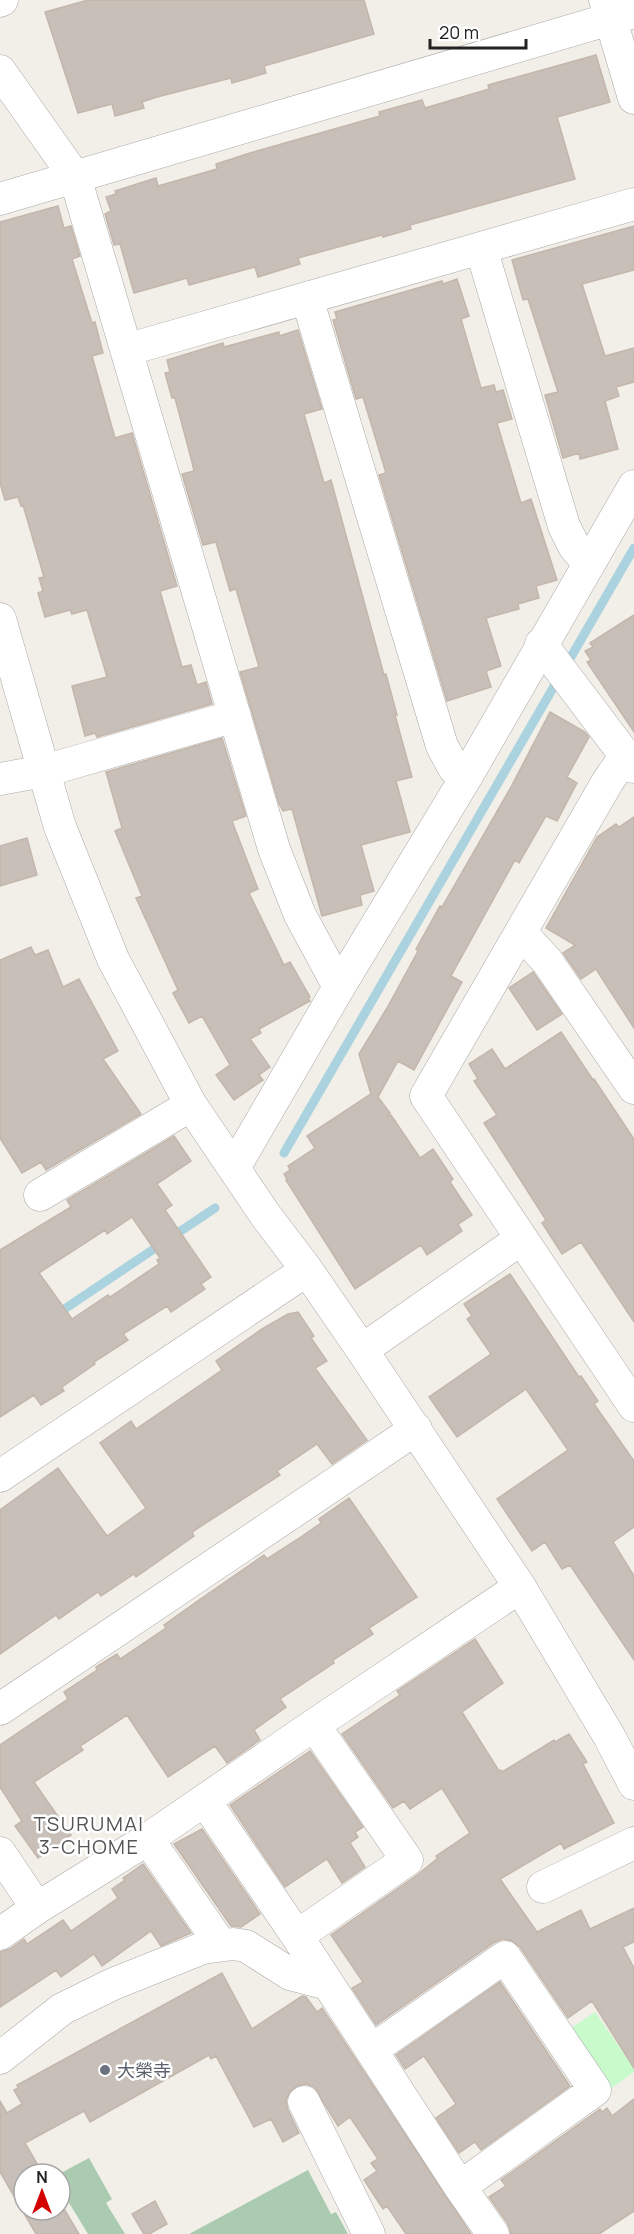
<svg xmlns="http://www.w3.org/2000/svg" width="634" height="2234" font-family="Manrope,'Noto Sans JP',sans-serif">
  <rect width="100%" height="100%" fill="#f2efe9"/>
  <path fill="#aacbaf" d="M 89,2158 L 112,2199 L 106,2203 L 125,2234 L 88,2234 L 60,2188 L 59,2174 Z
    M 308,2170 L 331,2214 L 336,2212 L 348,2234 L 189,2234 Z"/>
  <path fill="#c8facc" d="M 595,2012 L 634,2068 L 634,2072 L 610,2089 L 570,2029 Z"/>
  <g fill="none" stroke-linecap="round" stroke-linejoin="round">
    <path stroke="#aad3df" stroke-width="9" d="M 284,1153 L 634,548
      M 57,1314 L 215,1208"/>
  </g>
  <path fill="#c7bfb8" stroke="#c4b6ab" stroke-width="1.5" fill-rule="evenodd" d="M 88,0 L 364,0 L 374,34 L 264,66 L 266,73 L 232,83 L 231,78 L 157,97 L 142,102 L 144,108 L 115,116 L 112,104 L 78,113 L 45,12 Z
    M 596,55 L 610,102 L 557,117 L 575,179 L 410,225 L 411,229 L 383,237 L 382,235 L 298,258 L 300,264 L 258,277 L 255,267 L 189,285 L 187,278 L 134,293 L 120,244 L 114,245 L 105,214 L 111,211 L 106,197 L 116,194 L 115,191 L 156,178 L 158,186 L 217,169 L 216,164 L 250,153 L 380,116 L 379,112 L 422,100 L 425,108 L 489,89 L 488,85 Z
    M 58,206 L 64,228 L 71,226 L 80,256 L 72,259 L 92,323 L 95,322 L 103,353 L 92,356 L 115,438 L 132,433 L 177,586 L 160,591 L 182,667 L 191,665 L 197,685 L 206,682 L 212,704 L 97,737 L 95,733 L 85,736 L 72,686 L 107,677 L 87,610 L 72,614 L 70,610 L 45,617 L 38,593 L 43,591 L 39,578 L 44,577 L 23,505 L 21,506 L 18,497 L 5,500 L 0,483 L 0,222 Z
    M 634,226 L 634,270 L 582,284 L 605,356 L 634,348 L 634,382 L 616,387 L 619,396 L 605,401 L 618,449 L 580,459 L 579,453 L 563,458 L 545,395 L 558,392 L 528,299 L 523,300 L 512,260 Z
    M 457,279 L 469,316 L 461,319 L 481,388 L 494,385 L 496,392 L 503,390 L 512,419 L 497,423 L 521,503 L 531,499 L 557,580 L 536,586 L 539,598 L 518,604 L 519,609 L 486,618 L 501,666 L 486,671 L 491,687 L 447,701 L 379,475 L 386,473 L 363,397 L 356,399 L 333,320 L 337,319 L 335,312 L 442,281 L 443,284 Z
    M 298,330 L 322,409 L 304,414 L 324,483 L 331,480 L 384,675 L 386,674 L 397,715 L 395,715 L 412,777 L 396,781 L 410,832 L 361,845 L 374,891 L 360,895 L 362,905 L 322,916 L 292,809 L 283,811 L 279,804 L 240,672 L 259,667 L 236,589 L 230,591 L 216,542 L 203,545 L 182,474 L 194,471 L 192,462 L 175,398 L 172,398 L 165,373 L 170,372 L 167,360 L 223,343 L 224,347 L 279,332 L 279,336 Z
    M 634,615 L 634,732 L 587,662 L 591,660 L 585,651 L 593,647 L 590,643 Z
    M 550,712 L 585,732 L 589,737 L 567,777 L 577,783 L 557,821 L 546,816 L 519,863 L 515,860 L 451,976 L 462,982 L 414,1070 L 398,1061 L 378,1097 L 390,1113 L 387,1117 L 391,1115 L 420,1158 L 433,1149 L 453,1179 L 450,1182 L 472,1215 L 458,1224 L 462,1231 L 427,1255 L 421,1245 L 355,1289 L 286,1180 L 287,1179 L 284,1174 L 290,1170 L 288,1166 L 315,1148 L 307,1136 L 371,1094 L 359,1054 L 387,1008 L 418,951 L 416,949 L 440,906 L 442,907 L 511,787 Z
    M 222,738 L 246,816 L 232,821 L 258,889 L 249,893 L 284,965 L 290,962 L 310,997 L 308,998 L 310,1001 L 259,1029 L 261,1033 L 250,1039 L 270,1067 L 259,1075 L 263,1080 L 234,1100 L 216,1075 L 230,1065 L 202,1016 L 189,1023 L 173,993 L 178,990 L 136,898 L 142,896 L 115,831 L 122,828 L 106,772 Z
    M 634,817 L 634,1028 L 596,969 L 581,979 L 563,953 L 575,945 L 546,928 L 597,837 L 616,824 L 619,827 Z
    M 27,838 L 37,875 L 0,886 L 0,846 Z
    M 31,947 L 35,955 L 48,950 L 63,987 L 79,979 L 118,1051 L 103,1059 L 141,1114 L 46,1170 L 41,1162 L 22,1173 L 0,1138 L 0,960 Z
    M 533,972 L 562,1014 L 537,1030 L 509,988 Z
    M 561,1032 L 593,1080 L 594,1079 L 634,1139 L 634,1322 L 581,1242 L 562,1254 L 542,1223 L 546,1220 L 484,1123 L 497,1115 L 474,1081 L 478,1079 L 469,1064 L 492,1049 L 505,1069 Z
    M 174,1136 L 191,1161 L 157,1184 L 172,1205 L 165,1210 L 211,1277 L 201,1284 L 205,1289 L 171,1312 L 167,1306 L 123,1334 L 128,1340 L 94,1362 L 95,1364 L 62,1387 L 64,1391 L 41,1405 L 34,1395 L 0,1417 L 0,1250 L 71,1207 L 67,1200 ZM 132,1217 L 160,1258 L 157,1260 L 159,1264 L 110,1297 L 108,1295 L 72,1319 L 39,1273 L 105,1230 L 107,1234 Z
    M 510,1274 L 579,1377 L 581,1376 L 598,1401 L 594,1404 L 634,1461 L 634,1527 L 613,1542 L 634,1576 L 634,1660 L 570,1565 L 562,1569 L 545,1542 L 532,1551 L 497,1499 L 568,1450 L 526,1389 L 457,1437 L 429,1397 L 491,1354 L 467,1319 L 472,1316 L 464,1304 Z
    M 298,1312 L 314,1336 L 311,1338 L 327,1361 L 315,1368 L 367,1440 L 332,1464 L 317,1444 L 277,1471 L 280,1475 L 192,1532 L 194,1536 L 136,1577 L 134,1574 L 101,1596 L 98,1592 L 59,1619 L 56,1615 L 0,1654 L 0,1510 L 58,1468 L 107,1536 L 146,1508 L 100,1443 L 131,1421 L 136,1429 L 222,1370 L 216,1361 L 262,1329 L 288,1314 Z
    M 349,1498 L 417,1597 L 369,1628 L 373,1634 L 333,1660 L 334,1663 L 280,1699 L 286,1707 L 254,1730 L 260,1740 L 227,1763 L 215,1746 L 168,1777 L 127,1715 L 80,1746 L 83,1750 L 34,1782 L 71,1835 L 38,1858 L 15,1826 L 22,1821 L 0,1787 L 0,1745 L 68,1699 L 64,1692 L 97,1670 L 96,1667 L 117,1654 L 120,1659 L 166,1628 L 164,1625 L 199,1600 L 264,1555 L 267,1559 L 298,1539 L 321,1523 L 319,1519 Z
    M 475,1639 L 503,1683 L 462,1712 L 499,1771 L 501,1770 L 502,1772 L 554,1740 L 555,1742 L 569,1734 L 587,1762 L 583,1764 L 614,1823 L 564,1849 L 561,1843 L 500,1879 L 537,1932 L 581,1910 L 590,1929 L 634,1908 L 634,1942 L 623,1947 L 634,1968 L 634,2068 L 592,2001 L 568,2018 L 520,1947 L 512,1941 L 503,1939 L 495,1942 L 376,2025 L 352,1988 L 363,1982 L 331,1935 L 417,1875 L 438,1858 L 436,1856 L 470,1833 L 442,1788 L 410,1809 L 404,1801 L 393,1808 L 342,1734 L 400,1695 L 397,1691 Z
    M 310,1751 L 363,1827 L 355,1832 L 358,1837 L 350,1843 L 365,1867 L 342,1883 L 327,1859 L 285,1887 L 230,1805 Z
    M 202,1829 L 260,1914 L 241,1927 L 231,1926 L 174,1844 Z
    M 143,1864 L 191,1933 L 161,1946 L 151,1931 L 102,1966 L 94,1954 L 61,1977 L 56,1970 L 0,2007 L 0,1952 L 10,1949 L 24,1939 L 27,1944 L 63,1920 L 71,1931 L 118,1898 L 112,1889 L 125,1880 L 123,1878 Z
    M 222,1973 L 252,2029 L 302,1996 L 306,1997 L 317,2012 L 322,2008 L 471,2234 L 406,2234 L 387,2206 L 383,2209 L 364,2180 L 377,2171 L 371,2163 L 378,2159 L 350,2117 L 338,2126 L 314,2087 L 306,2084 L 297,2086 L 289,2093 L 286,2101 L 288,2110 L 299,2133 L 283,2142 L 271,2119 L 254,2127 L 216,2056 L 211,2059 L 209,2055 L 90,2122 L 84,2111 L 25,2143 L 43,2174 L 24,2174 L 24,2210 L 60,2210 L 60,2202 L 79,2234 L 36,2234 L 0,2172 L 0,2101 L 7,2113 L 22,2104 L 14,2090 L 18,2088 L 17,2085 Z
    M 500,1982 L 570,2086 L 481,2150 L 475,2142 L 459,2153 L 436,2118 L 456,2104 L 424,2056 L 405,2069 L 396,2055 Z
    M 634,2099 L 634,2211 L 599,2234 L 511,2234 L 508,2224 L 489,2197 L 506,2186 L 501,2180 L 600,2109 L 602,2112 L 607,2108 L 612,2116 Z
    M 155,2201 L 167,2224 L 149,2234 L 144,2234 L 132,2214 Z"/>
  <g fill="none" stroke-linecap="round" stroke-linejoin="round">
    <g stroke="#a9a9a9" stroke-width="33">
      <path id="minor" d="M 605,0 L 634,98
        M 0,1 L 2,0
        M 0,71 L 75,177 L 274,849 L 300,915 L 339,987
        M 0,199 L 634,12
        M 481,248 L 564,526 L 574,546 L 589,564
        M 307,298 L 442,746 L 454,768 L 465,779
        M 126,350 L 634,204
        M 0,619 L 60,827 L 113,959 L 191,1105 L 266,1216 L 307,1270 L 362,1350 L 520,1587 L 609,1736 L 634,1784
        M 541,644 L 634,767
        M 626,755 L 608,781 L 426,1096 L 634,1406
        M 0,779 L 44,771 L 235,716
        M 521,933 L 547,961 L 634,1088
        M 234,1168 L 339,987 L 465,779 L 634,486
        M 40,1195 L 191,1105
        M 362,1350 L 521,1239
        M 0,1476 L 307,1270
        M 0,1709 L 416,1429
        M 205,1801 L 297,1936 L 460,2187 L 493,2234
        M 148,1839 L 221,1945
        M 0,1853 L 37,1908
        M 543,1887 L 634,1843
        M 0,1934 L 37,1908 L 148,1839 L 314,1725 L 520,1587
        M 297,1936 L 407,1860 L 314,1725
        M 372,2050 L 505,1957 L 595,2090 L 460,2187
        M 0,2058 L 62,2009 L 113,1984 L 203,1948 L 233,1944 L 246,1946 L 290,1974 L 328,1984
        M 304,2102 L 369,2234"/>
    </g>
    <use href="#minor" stroke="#fff" stroke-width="32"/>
  </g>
  <circle fill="#6b7280" stroke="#fff" stroke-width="2" cx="105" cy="2070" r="6"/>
  <g text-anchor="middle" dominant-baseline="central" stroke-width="5" stroke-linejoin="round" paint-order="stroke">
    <g font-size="18" fill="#5b616d" stroke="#fff" text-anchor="start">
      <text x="117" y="2070">大榮寺</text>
    </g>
    <g font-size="20" letter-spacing="1.5" fill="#555" stroke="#fff">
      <text x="89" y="1823">TSURUMAI<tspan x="89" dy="23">3-CHOME</tspan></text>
    </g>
  </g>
  <g transform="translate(42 2192)"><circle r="28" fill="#ffffff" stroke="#a7a7a7" stroke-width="1.5"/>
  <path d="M0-4.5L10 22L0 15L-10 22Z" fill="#d40000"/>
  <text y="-9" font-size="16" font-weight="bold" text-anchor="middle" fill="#222222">N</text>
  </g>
  <path d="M430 39v9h96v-9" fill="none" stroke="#222222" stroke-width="3"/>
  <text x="439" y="39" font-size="18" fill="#222222" stroke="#ffffff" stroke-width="4.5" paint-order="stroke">20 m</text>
</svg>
